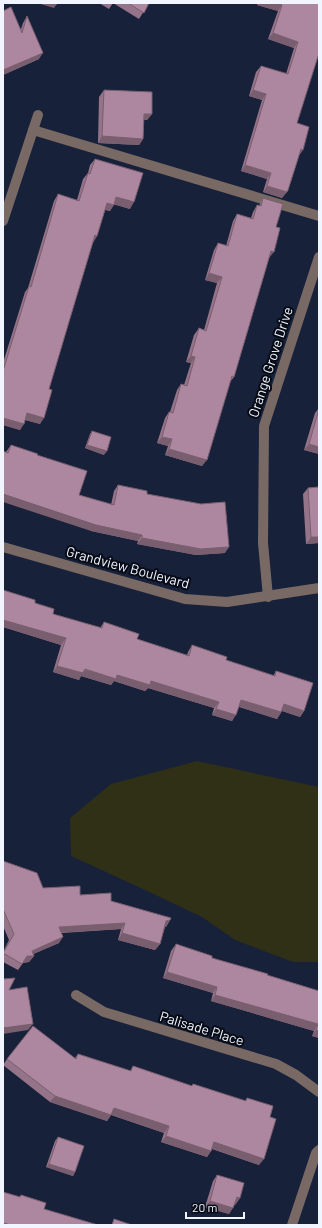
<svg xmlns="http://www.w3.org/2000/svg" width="322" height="1228" font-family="Barlow,sans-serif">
  <rect width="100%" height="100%" fill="#17213a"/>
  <path fill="#2f3016" d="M 197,761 L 319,787 L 319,962 L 293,962 L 235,940 L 202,917 L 143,889 L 71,856 L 70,818 L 111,784 Z"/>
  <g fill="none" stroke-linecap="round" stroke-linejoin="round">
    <path stroke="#796965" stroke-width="10" d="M 33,130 L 319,216"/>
    <path stroke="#796965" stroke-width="10" d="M 3,221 L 38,115
      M 3,547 L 185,599 L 227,602 L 319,588
      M 268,597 L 263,543 L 264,426 L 319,257
      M 76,995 L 104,1012 L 276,1064 L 296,1075 L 319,1092
      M 292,1225 L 316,1153 L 319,1150"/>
  </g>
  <path fill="#957489" d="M 99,3 L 149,3 L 139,19 L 113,3 L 109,9 Z
    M 258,3 L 319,3 L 297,123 L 299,156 L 288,190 L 282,198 L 263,192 L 267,179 L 241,171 L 262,100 L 249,96 L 256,72 L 261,66 L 286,74 L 294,48 L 268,39 L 278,11 L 257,5 Z
    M 3,11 L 21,29 L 23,23 L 27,16 L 39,59 L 3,75 Z
    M 104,90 L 152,114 L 147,120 L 144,120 L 143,139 L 139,145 L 98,143 L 99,97 Z
    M 95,159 L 130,209 L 114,204 L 110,211 L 105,210 L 97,236 L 93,242 L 68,325 L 49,389 L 40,424 L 25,420 L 20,430 L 3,425 L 3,363 L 25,292 L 28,288 L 54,201 L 58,194 L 77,200 L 83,179 L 88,173 L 90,165 Z
    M 263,198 L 276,227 L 269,258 L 234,377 L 230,382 L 202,466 L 165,455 L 168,446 L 157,443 L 165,418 L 169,412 L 170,412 L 177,390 L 181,384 L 184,385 L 191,363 L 186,362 L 194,335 L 199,328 L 204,330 L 217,283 L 205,280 L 214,250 L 218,243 L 226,246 L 233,221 L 237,214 L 251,218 L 253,212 L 257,205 L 259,206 Z
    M 319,408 L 319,454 L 304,450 L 315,413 Z
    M 92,431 L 104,455 L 85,448 L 90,434 Z
    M 11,445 L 37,455 L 79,495 L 111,505 L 114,491 L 118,485 L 147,494 L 225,553 L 196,555 L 137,544 L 138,541 L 91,531 L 6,452 Z
    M 319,487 L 319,543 L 306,544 L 303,494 L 308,488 Z
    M 3,590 L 35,603 L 53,614 L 100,628 L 104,622 L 137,639 L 187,655 L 188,652 L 192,645 L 226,660 L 273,676 L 276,671 L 304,711 L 300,717 L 282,711 L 277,719 L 239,707 L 232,721 L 212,715 L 214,708 L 148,688 L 145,691 L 114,681 L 111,685 L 81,676 L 79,680 L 53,672 L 61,645 L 3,627 Z
    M 3,861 L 43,888 L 111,901 L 170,920 L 166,927 L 165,927 L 160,944 L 155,950 L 118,940 L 121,929 L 62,933 L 59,943 L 33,954 L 34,956 L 29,962 L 23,963 L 18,970 L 3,962 L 3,952 L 9,940 L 3,926 Z
    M 176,944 L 212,958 L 319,991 L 319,1038 L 312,1036 L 314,1031 L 211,1001 L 213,993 L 163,978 L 171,951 Z
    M 78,1054 L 130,1071 L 133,1066 L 192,1086 L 193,1084 L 245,1101 L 247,1098 L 270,1117 L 259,1165 L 212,1149 L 211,1151 L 207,1157 L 161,1142 L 164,1133 L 111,1115 L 107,1121 L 50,1102 L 3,1065 L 7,1059 L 75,1058 Z
    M 58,1137 L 75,1172 L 73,1176 L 46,1167 L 55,1141 Z
    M 217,1175 L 240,1198 L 235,1205 L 234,1204 L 229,1214 L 205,1207 L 213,1181 Z"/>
  <path fill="#795e6f" d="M 37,3 L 51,3 L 56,5 L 54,8 Z
    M 258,3 L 276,3 L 282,5 L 278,11 L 257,5 Z
    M 273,33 L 298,42 L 294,48 L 268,39 Z
    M 43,53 L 39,59 L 3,75 L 3,70 Z
    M 253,90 L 266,94 L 262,100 L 249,96 Z
    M 144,114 L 152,114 L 147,120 L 139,120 Z
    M 102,136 L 143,139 L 139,145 L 98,143 Z
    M 301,149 L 303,150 L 299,156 Z
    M 245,165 L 271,173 L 267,179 L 241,171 Z
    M 267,186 L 287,192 L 282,198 L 263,192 Z
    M 116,197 L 134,202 L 130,209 L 112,204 Z
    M 107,203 L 114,205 L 110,211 L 103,209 Z
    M 95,235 L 97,236 L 93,243 L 90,242 Z
    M 271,251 L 274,252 L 269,258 L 266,258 Z
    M 209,273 L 222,277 L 217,283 L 205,280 Z
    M 191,356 L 195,357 L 191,363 L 186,362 Z
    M 27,413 L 44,418 L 40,424 L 23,419 Z
    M 3,418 L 24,424 L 20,430 L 3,425 Z
    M 162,437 L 172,439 L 168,446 L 157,443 Z
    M 309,444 L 319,447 L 319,454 L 304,450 Z
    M 87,445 L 107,451 L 104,455 L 85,448 Z
    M 169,449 L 207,460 L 202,466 L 165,455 Z
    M 3,494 L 142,535 L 138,541 L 91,531 L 3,502 Z
    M 311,537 L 319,537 L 319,543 L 306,544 Z
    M 142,538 L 229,547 L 225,553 L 196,555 L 137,544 Z
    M 3,620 L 66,638 L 61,645 L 3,627 Z
    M 57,666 L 117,675 L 151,681 L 219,702 L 214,708 L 148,688 L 145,691 L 114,681 L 111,685 L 81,676 L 79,680 L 53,672 Z
    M 241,700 L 281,712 L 277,719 L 237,706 Z
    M 284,704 L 304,711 L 300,717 L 280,710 Z
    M 216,709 L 236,715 L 232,721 L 212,715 Z
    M 170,920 L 166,927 L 162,927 L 166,921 Z
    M 125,923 L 121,929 L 55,933 L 59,927 Z
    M 122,933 L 160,944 L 155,950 L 118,940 Z
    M 63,937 L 59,943 L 29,956 L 34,956 L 29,962 L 22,963 L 32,951 Z
    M 167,972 L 217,987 L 213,993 L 163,978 Z
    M 215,995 L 318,1024 L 314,1031 L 211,1001 Z
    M 33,1024 L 28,1030 L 3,1034 L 3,1028 Z
    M 316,1030 L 319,1031 L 319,1038 L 312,1036 Z
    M 55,1096 L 111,1115 L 107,1121 L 50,1102 Z
    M 114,1108 L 169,1126 L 164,1133 L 109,1114 Z
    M 166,1136 L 211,1151 L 207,1157 L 161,1142 Z
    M 214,1142 L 264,1159 L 259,1165 L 210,1148 Z
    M 49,1164 L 75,1172 L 73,1176 L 46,1167 Z
    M 237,1197 L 240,1198 L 235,1205 L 232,1204 Z
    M 210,1201 L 233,1208 L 229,1214 L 205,1207 Z
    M 3,1223 L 11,1225 L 3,1225 Z"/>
  <path fill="#ad879f" stroke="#795e6f" d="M 51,3 L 57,3 L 56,5 Z
    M 128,3 L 149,3 L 144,13 Z
    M 276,3 L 319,3 L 319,53 L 297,123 L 309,127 L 303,150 L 301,149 L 288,190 L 287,192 L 267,186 L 271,173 L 245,165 L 266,94 L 253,90 L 261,66 L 288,74 L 298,42 L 273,33 L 282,5 Z
    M 11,7 L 22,33 L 27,16 L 43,53 L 3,70 L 3,11 Z
    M 104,90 L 152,92 L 152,114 L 144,114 L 143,139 L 102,136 Z
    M 95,159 L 143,173 L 134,202 L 116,197 L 114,205 L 107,203 L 97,236 L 95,235 L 68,325 L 49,389 L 52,390 L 44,418 L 27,413 L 24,424 L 3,418 L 3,371 L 29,286 L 31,287 L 58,194 L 79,201 L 88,173 L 90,174 Z
    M 263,198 L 283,204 L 276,227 L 280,228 L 274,252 L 271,251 L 234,377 L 232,376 L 207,460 L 169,449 L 172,439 L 162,437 L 169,412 L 173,413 L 181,384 L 187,386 L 195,357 L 191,356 L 199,328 L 206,331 L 222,277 L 209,273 L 218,243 L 228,246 L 237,214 L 253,219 L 257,205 L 261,206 Z
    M 319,409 L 319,447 L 309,444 Z
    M 92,431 L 111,437 L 107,451 L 87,445 Z
    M 11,445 L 38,454 L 37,455 L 87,471 L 79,495 L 114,505 L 118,485 L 147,491 L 147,494 L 201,504 L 225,502 L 229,547 L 201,549 L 142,538 L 142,535 L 96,525 L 3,494 L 3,451 L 8,453 Z
    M 319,487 L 319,537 L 311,537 L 308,488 Z
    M 3,590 L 35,600 L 35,603 L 54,609 L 53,614 L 102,628 L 104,622 L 139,634 L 137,639 L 189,656 L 192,645 L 227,657 L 226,660 L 275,676 L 276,671 L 313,683 L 304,711 L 284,704 L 281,712 L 241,700 L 236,715 L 216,709 L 219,702 L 151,681 L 150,685 L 117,675 L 116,679 L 85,669 L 83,673 L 57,666 L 66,638 L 3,620 Z
    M 3,861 L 37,873 L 43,888 L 80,886 L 80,895 L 111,893 L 111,901 L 171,918 L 170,920 L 166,921 L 160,944 L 122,933 L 125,923 L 59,927 L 63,937 L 32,951 L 34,956 L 27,956 L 22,964 L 3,953 L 14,934 L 3,909 Z
    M 176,944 L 212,956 L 212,958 L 268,974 L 267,975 L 319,991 L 319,1031 L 316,1030 L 318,1024 L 215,995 L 217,987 L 167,972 Z
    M 15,978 L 9,990 L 27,987 L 33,1024 L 3,1028 L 3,979 Z
    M 33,1026 L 76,1059 L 78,1054 L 131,1071 L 133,1066 L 192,1086 L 193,1084 L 246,1101 L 247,1098 L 273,1106 L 270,1117 L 276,1119 L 264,1159 L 214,1142 L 211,1151 L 166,1136 L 169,1126 L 114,1108 L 111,1115 L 55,1096 L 7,1059 Z
    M 58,1137 L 84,1146 L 75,1172 L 49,1164 Z
    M 217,1175 L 244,1183 L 240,1198 L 237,1197 L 233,1208 L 210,1201 Z
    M 3,1192 L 20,1197 L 21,1195 L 46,1203 L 44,1209 L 98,1225 L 11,1225 L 3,1223 Z
    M 114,1219 L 132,1225 L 112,1225 Z"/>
  <g text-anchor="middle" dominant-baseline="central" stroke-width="4" stroke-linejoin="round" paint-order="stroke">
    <g font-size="14" fill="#f0f5ff" stroke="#070b16">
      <text transform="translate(270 362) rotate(-72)">Orange Grove Drive</text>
      <text transform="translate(128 567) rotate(15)">Grandview Boulevard</text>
      <text transform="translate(202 1028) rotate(17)">Palisade Place</text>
    </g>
  </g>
  <rect width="322" height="1228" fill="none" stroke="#f0f5ff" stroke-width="8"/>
  <path d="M186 1212v6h58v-6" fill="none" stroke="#f0f5ff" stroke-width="2"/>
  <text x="192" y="1212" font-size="12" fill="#f0f5ff" stroke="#070b16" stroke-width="3" paint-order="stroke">20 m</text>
</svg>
